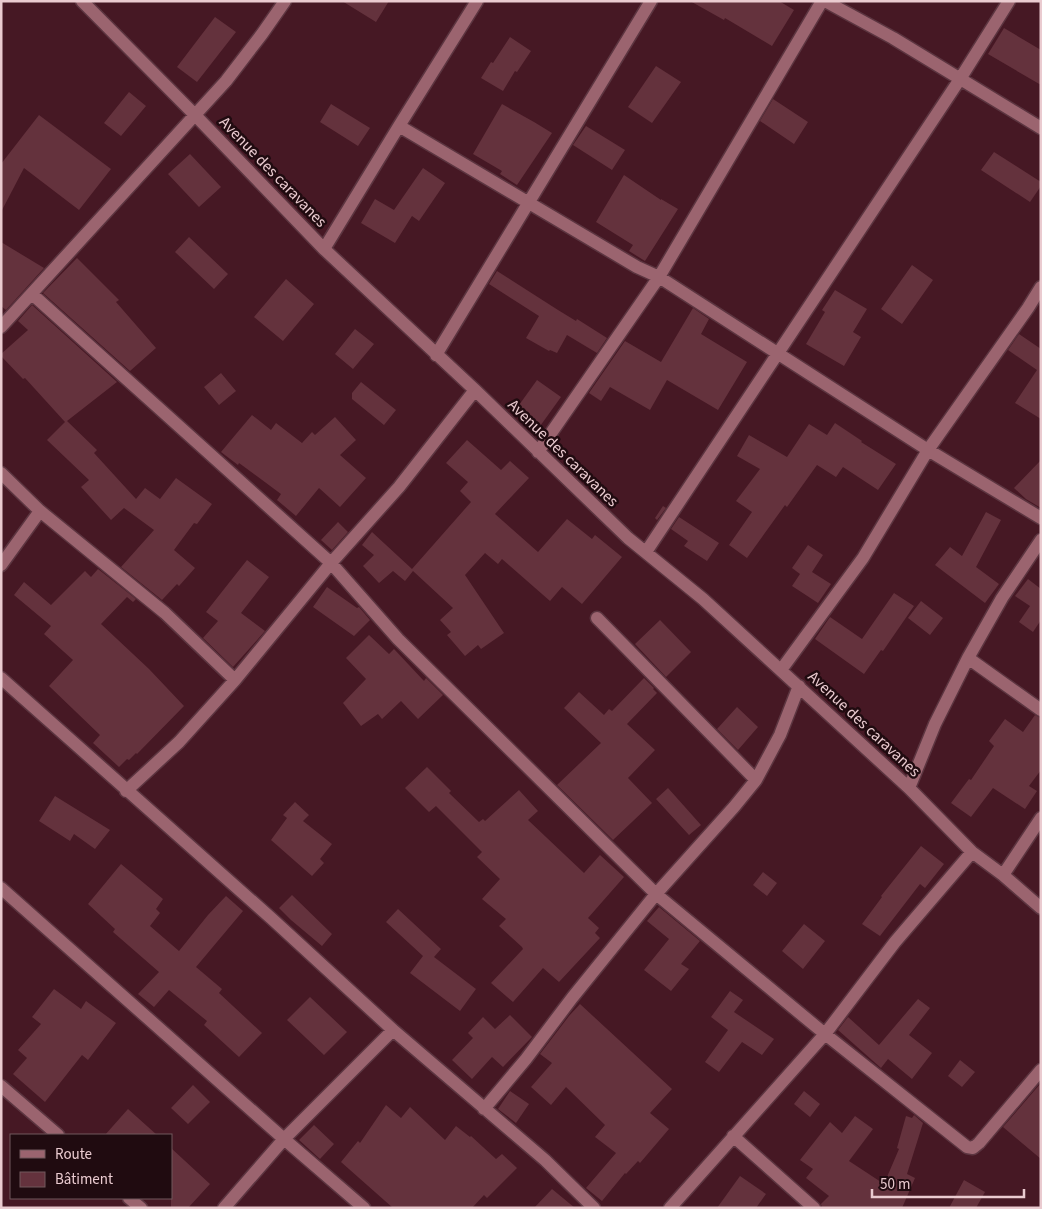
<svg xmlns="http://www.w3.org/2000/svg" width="1042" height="1209" font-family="'Source Sans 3',sans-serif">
  <rect width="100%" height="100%" fill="#461824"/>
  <path fill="#64323d" d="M 342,1 L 389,1 L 376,22 Z
    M 690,1 L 779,1 L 794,10 L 772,46 L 725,18 L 724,20 Z
    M 215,17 L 236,32 L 197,82 L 177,67 Z
    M 1004,28 L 1041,50 L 1041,85 L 988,54 Z
    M 510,37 L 531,51 L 517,72 L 515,71 L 503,91 L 481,78 L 491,62 L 493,63 Z
    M 656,66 L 681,82 L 652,123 L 628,107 Z
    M 129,92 L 146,106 L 121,136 L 104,123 Z
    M 773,99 L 808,122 L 794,144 L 760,121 Z
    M 331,104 L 370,128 L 358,146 L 320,122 Z
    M 502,104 L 534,122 L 552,133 L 517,185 L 500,174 L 502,171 L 473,154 Z
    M 39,115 L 111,169 L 79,210 L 24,168 L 1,212 L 1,164 Z
    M 586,126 L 625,150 L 612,170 L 573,145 Z
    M 994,152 L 1041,182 L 1041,186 L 1030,202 L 981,170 Z
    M 190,154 L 221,187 L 199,207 L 168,174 Z
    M 423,168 L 445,183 L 419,221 L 412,216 L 395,243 L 361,223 L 375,199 L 394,210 Z
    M 624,175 L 661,200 L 661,199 L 678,209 L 645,261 L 629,251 L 633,245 L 596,222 Z
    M 189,237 L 228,274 L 214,289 L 175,252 Z
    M 1,242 L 44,268 L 6,310 L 1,306 Z
    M 77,258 L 119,300 L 116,302 L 156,348 L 130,371 L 43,293 Z
    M 912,265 L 933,280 L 902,324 L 881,309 Z
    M 497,271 L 558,310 L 576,321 L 577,319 L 607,338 L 597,353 L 567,335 L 557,353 L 550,350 L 549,351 L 526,338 L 539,316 L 489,284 Z
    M 286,279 L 314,304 L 283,341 L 254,317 Z
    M 835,290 L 867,309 L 853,332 L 861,337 L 844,366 L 806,344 L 825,312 L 822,310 Z
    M 32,305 L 117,382 L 67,421 L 97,450 L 94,453 L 136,499 L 145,488 L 160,499 L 176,478 L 212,504 L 197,524 L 194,523 L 174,550 L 195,568 L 179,586 L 177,584 L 162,600 L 121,567 L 154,530 L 124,508 L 111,520 L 81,487 L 89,480 L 47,440 L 65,422 L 25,378 L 23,379 L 1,356 L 1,354 L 28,330 L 18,321 Z
    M 693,308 L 709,319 L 701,334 L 747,362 L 718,410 L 667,380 L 650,410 L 610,387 L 601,401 L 589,393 L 625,341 L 661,362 Z
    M 355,329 L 374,344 L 353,369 L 335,354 Z
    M 1019,334 L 1041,349 L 1041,419 L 1015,403 L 1037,370 L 1008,350 Z
    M 221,373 L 236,391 L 219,405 L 204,387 Z
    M 537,380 L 561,397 L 538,429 L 514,412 Z
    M 361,382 L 396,410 L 384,425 L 352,399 L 352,393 Z
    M 252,415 L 271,430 L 276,423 L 302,443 L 312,432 L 315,435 L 335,417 L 356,440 L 340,455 L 366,478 L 340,507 L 319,488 L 296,516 L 277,500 L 281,494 L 239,463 L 238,465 L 221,452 Z
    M 835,423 L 862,441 L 861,442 L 896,464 L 878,490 L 843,467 L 836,477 L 817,465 L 787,507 L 785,505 L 747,558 L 729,545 L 752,512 L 736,501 L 760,469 L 737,456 L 749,435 L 787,457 L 809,424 L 827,435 Z
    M 467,440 L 501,470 L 510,461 L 529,478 L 495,514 L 538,552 L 567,519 L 592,539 L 595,535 L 622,557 L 582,604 L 562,587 L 550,601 L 502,559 L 498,564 L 485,553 L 465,575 L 504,633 L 481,649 L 478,645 L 465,656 L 447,635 L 451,632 L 440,620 L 453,608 L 413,571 L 405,581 L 393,571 L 379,583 L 363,566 L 374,555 L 362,545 L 372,532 L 412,569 L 471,502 L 460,491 L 468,482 L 446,463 Z
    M 1041,460 L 1041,508 L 1026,499 L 1014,488 Z
    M 663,506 L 666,508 L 657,520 L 655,518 Z
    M 986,512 L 1001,520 L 976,567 L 999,584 L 985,603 L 935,565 L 950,547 L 962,556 Z
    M 679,517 L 719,543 L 707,561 L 684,546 L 688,541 L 671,529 Z
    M 338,522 L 348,532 L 332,550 L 321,540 Z
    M 808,545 L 823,555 L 812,572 L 831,584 L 818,603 L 792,586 L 800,574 L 792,568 Z
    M 247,560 L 269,577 L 241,613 L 265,631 L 233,667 L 203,638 L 218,621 L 206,612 Z
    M 98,569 L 136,599 L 133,602 L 127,597 L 101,624 L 149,669 L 184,706 L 137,754 L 136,753 L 129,760 L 127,759 L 119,767 L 93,743 L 100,735 L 49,686 L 73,660 L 44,634 L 51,626 L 14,595 L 24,582 L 51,605 L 85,571 L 91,577 Z
    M 1028,579 L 1041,589 L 1041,620 L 1033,632 L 1019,622 L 1030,606 L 1015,596 Z
    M 327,587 L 357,608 L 359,607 L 370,620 L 354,636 L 313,607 Z
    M 894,593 L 914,606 L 883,651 L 881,650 L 864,674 L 815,639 L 830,617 L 862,639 Z
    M 921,601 L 943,618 L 930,635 L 908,618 Z
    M 660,620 L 691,652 L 666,677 L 635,644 Z
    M 369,635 L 389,654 L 394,649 L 424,681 L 426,678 L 443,695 L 418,719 L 401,701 L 382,719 L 378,714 L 361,726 L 343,703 L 366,679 L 346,658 Z
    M 644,678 L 654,688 L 653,689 L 657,693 L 627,724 L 655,750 L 628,778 L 652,803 L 613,840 L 557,785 L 601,743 L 564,708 L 579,692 L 604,715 L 609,709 L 612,711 Z
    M 737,707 L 758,727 L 738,750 L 717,729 Z
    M 1035,715 L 1041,718 L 1041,770 L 1029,786 L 1037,791 L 1025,809 L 993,788 L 971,817 L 951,803 L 969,779 L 971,780 L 994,746 L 989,741 L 1005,719 L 1023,732 Z
    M 427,767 L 451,791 L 449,793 L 479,822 L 483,819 L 485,821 L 519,790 L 538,811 L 528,820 L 584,873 L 600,855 L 624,877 L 588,918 L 599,928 L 595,933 L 600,938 L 559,982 L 543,968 L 513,1002 L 491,983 L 523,949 L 522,947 L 499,926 L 506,919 L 482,899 L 500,879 L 477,857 L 482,852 L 436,806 L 429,812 L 405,788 Z
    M 668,788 L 701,825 L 689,835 L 656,799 Z
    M 55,796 L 110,830 L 95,849 L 74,834 L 70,841 L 39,821 Z
    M 295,802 L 309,815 L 303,821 L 332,844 L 320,859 L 324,863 L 312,876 L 271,840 L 287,818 L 283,815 Z
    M 921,846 L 944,864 L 925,888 L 920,884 L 880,936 L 862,924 L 882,897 L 881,896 Z
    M 121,864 L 163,899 L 156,909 L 160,913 L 150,926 L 179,951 L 208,915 L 226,896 L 243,911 L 196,967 L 222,989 L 219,993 L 262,1033 L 239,1057 L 204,1025 L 207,1021 L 169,990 L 154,1007 L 138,994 L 159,972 L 113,932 L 115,929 L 88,904 Z
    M 763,872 L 777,883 L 767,896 L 753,885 Z
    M 292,895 L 332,934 L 322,946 L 291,920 L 279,908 Z
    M 659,907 L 700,941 L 681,964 L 689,969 L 671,991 L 644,970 L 669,939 L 647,921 Z
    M 398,909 L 441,949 L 434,957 L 476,989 L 460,1011 L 410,973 L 423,956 L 386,922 Z
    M 804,924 L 825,941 L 803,969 L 782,951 Z
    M 54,989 L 81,1009 L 86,1001 L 116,1023 L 88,1060 L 82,1055 L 45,1102 L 13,1074 L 27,1058 L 18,1050 L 41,1024 L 32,1017 Z
    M 730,991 L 743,1000 L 734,1012 L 774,1039 L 762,1055 L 742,1042 L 719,1072 L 705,1062 L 728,1030 L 711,1017 Z
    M 310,997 L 347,1032 L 324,1055 L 287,1020 Z
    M 918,999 L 930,1008 L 909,1035 L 932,1053 L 912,1079 L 888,1059 L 881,1068 L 838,1030 L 848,1017 L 879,1045 Z
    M 580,1004 L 672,1089 L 650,1113 L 669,1129 L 640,1163 L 638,1161 L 626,1174 L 625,1173 L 602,1201 L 586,1188 L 616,1153 L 595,1137 L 605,1125 L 566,1087 L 551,1105 L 531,1087 L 552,1063 L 540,1054 L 569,1016 Z
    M 510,1015 L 532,1037 L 503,1067 L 492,1057 L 472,1079 L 452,1060 L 473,1038 L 468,1033 L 483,1017 L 495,1029 Z
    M 960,1060 L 975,1072 L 962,1087 L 948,1076 Z
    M 1041,1083 L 1041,1159 L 1003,1127 Z
    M 193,1085 L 210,1102 L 188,1124 L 171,1108 Z
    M 510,1091 L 529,1104 L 516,1123 L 498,1109 Z
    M 804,1091 L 820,1104 L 810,1117 L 794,1104 Z
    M 386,1105 L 401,1118 L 410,1107 L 445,1140 L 456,1126 L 470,1137 L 471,1136 L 496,1159 L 502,1154 L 517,1168 L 487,1198 L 484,1195 L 472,1208 L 393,1208 L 341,1162 L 358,1141 L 360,1143 Z
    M 128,1109 L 157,1135 L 105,1135 Z
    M 914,1115 L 923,1123 L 907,1174 L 915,1178 L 902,1208 L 822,1208 L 821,1204 L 829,1196 L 806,1178 L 813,1169 L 800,1160 L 830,1122 L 842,1133 L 855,1116 L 873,1129 L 849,1161 L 884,1184 L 899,1149 L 897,1148 L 906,1116 L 912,1118 Z
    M 314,1125 L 334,1144 L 320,1159 L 299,1140 Z
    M 171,1148 L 210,1184 L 188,1208 L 171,1208 Z
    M 740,1176 L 766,1194 L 756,1208 L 717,1208 Z
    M 964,1180 L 985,1192 L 976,1208 L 949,1208 Z
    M 552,1189 L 575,1208 L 534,1208 Z"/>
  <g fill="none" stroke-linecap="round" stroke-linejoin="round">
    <g stroke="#5c3540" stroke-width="15">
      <path id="minor" d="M 82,1 L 195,115 L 324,249 L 475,390 L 628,538 L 703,599 L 909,788 L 972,852 L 1003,875 L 1041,908
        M 825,1 L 893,38 L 1041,128
        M 399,126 L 637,267 L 659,277 L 928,450 L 1041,518
        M 324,249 L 399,126 L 477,1
        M 32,294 L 331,563 L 398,639 L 656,894 L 825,1034 L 967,1147 L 973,1148 L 979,1143 L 1041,1070
        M 1,327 L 226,81 L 262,34 L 285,1
        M 436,355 L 651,1
        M 538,452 L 659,277 L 822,1
        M 1,473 L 40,511 L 165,613 L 235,680
        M 646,552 L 960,79 L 1009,1
        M 1,565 L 40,511
        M 597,618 L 756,780
        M 968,658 L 1041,710
        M 781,670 L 863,558 L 928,450 L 1028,308 L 1041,287
        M 1,678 L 271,918 L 393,1030 L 545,1160 L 594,1208
        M 909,788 L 935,724 L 968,658 L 1002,598 L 1041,540
        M 126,791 L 179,742 L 235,680 L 331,563 L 399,487 L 475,390
        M 1003,875 L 1041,818
        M 1,888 L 284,1139 L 364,1208
        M 1,1086 L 58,1135
        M 484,1109 L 526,1059 L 572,998 L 656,894 L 734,807 L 756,780 L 780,735 L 799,686
        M 733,1136 L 814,1208
        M 129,1198 L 141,1208
        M 224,1208 L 284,1139 L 393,1030
        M 670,1208 L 825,1034 L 895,942 L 972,852"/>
    </g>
    <use href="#minor" stroke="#9b646f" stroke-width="12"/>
  </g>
  <g text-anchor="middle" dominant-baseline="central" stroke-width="5" stroke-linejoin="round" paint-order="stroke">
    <g font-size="16" fill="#eacbd0" stroke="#200b10">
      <text transform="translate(273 172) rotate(46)">Avenue des caravanes</text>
      <text transform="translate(563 453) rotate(44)">Avenue des caravanes</text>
      <text transform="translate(864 724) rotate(43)">Avenue des caravanes</text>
    </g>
  </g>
  <rect width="1042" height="1209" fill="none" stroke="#eacbd0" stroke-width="5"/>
  <rect x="10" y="1134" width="162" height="65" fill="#200b10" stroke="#71585d"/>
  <rect x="20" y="1150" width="25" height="8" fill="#9b646f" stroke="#71585d"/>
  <text x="55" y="1159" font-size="15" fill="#eacbd0">Route</text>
  <rect x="20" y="1172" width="25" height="15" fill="#64323d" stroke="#71585d"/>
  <text x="55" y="1184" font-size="15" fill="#eacbd0">Bâtiment</text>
  <path d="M872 1189v8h152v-8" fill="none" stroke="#eacbd0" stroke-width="2.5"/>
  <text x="880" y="1189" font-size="15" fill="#eacbd0" stroke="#200b10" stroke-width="4" paint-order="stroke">50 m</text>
</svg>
